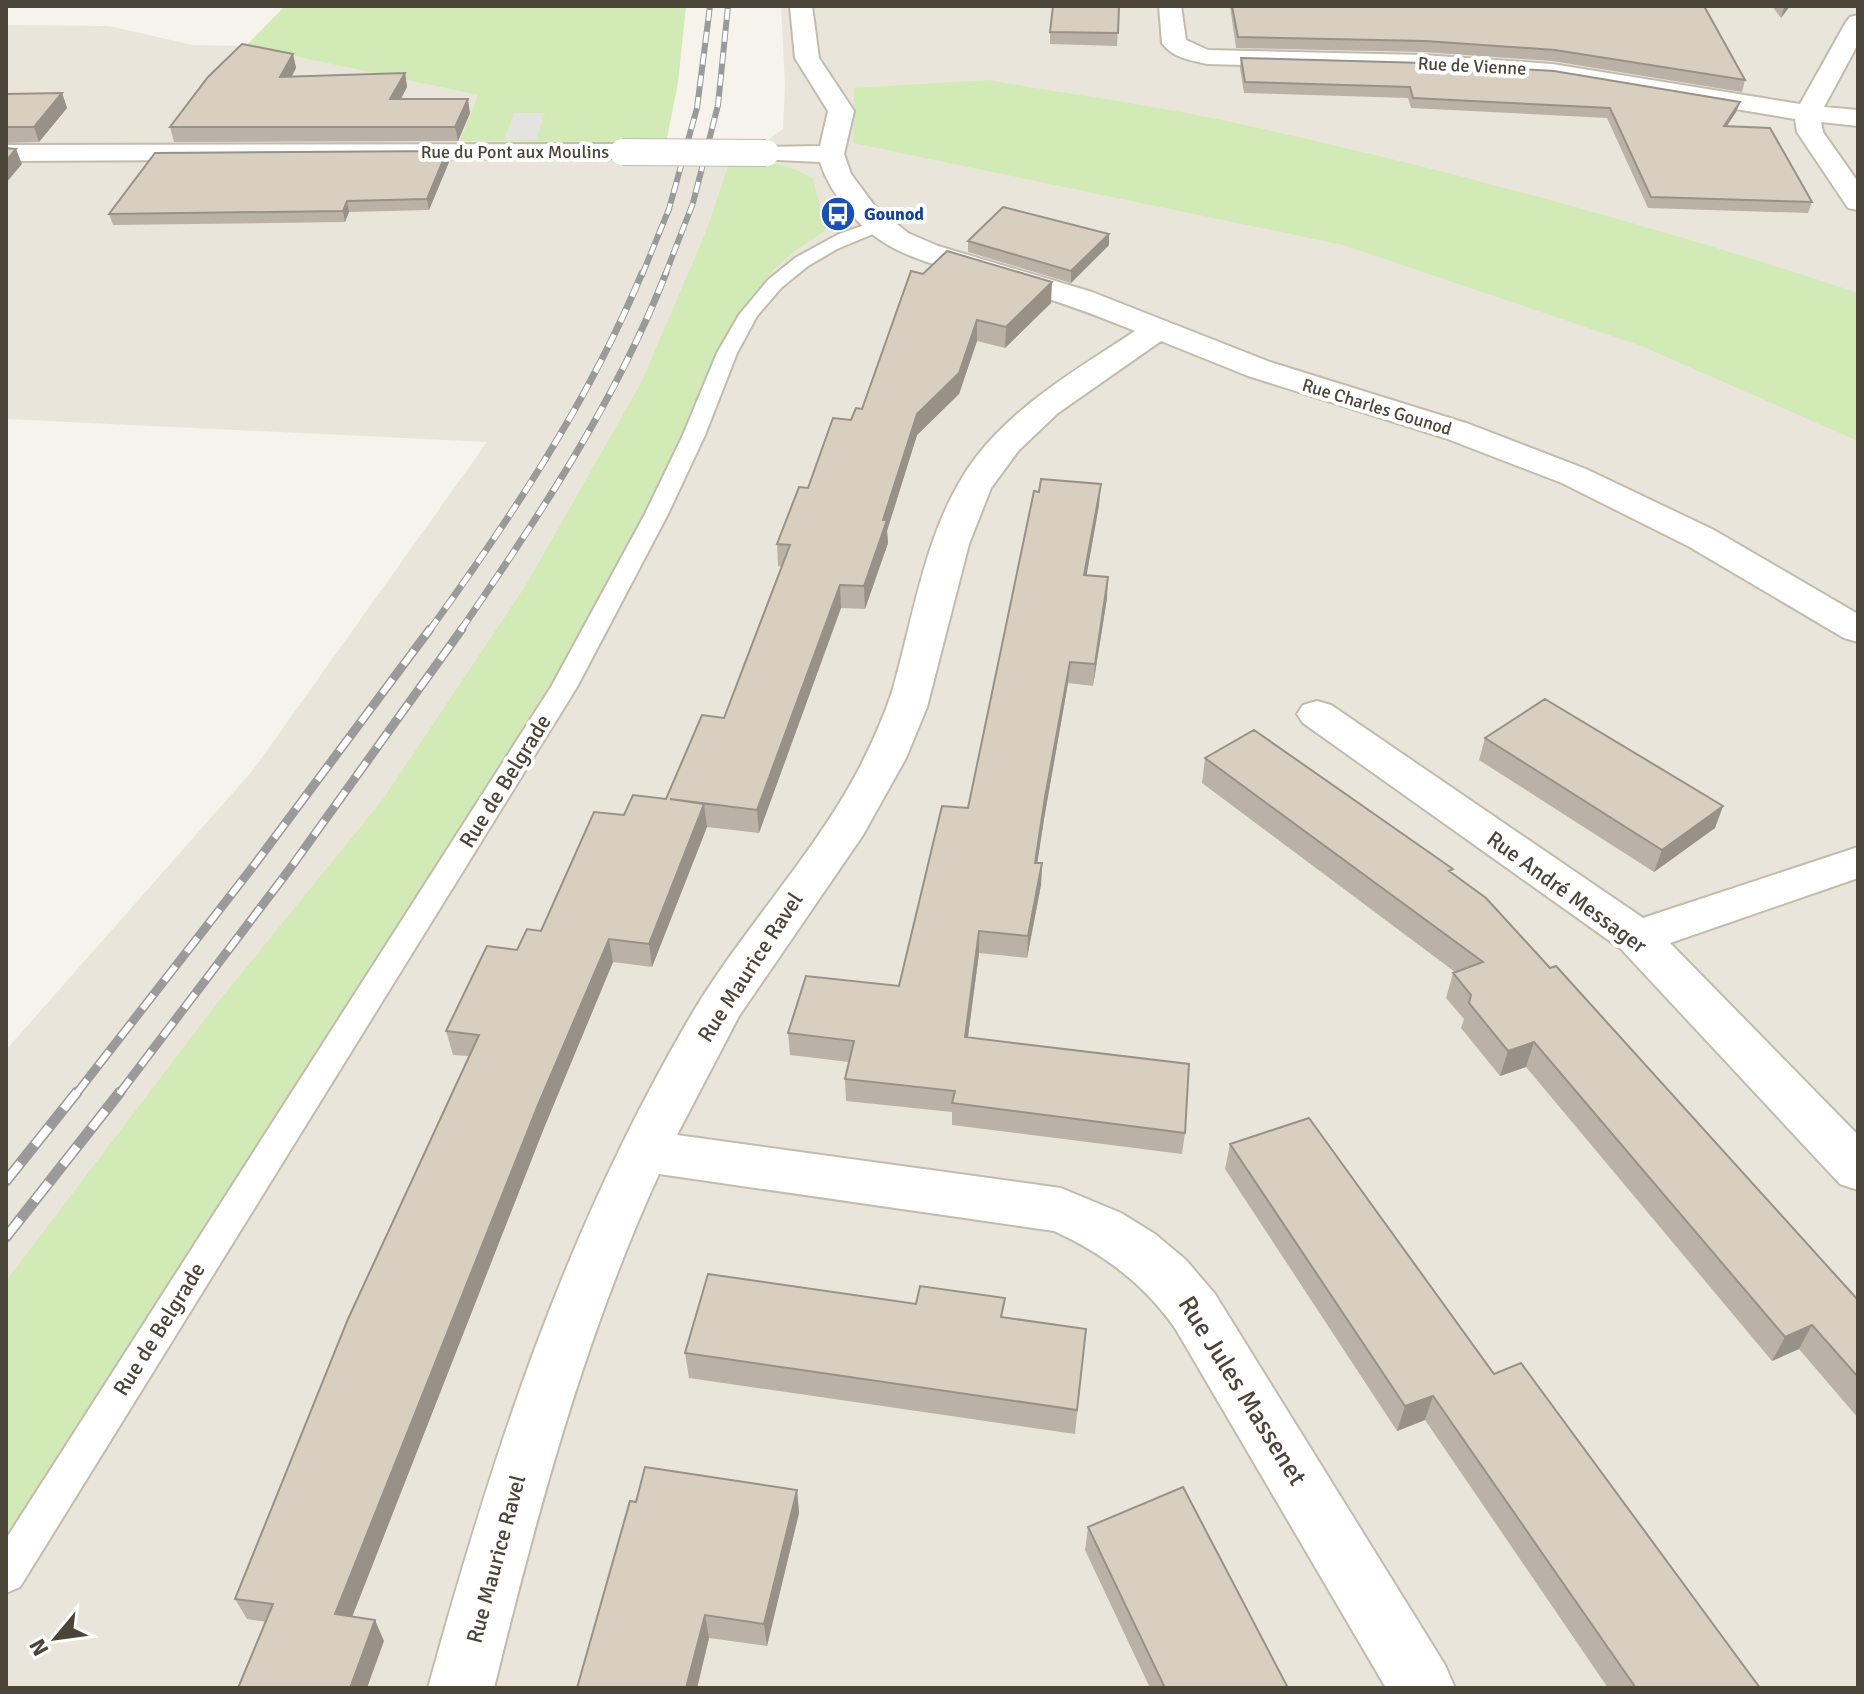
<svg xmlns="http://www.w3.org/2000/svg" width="1864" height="1694" font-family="Signika,sans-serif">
  <rect width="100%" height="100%" fill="#f6f3ec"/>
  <path fill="#eae5da" d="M 781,6 L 1858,6 L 1858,1688 L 6,1688 L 6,1050 L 253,770 L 487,442 L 6,419 L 6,25 L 109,26 L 193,45 L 246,46 L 479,95 L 461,141 L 764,143 L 783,129 L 785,85 Z"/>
  <path fill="#d2eab5" d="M 285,6 L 686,6 L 678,83 L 666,143 L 460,141 L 478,95 L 246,46 Z
    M 988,80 C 1073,95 1160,106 1245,125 C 1452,171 1657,226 1858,293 L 1858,441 L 1639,345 L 1343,245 L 853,143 L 854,88 Z
    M 731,158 C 760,161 789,163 813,179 L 826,230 C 816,237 804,244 794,252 C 731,301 696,408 661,479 C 629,545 595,609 558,672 C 381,967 182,1247 6,1543 L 6,1281 L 215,1006 L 383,799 L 526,585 L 641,383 L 705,234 Z"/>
  <path fill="#e5e3e0" d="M 514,113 L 545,113 L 536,140 L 504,140 Z"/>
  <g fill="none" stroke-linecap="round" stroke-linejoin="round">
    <g stroke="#c2bbae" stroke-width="4">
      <path id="service" d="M 879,220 L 888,225 L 885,229 L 837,249 L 808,266 L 781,288 L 757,316 L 737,353 L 705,435 L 668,514 L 577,687 L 20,1587 L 6,1593 L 6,1539 L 551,687 L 645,514 L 683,435 L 717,353 L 739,315 L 768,280 L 795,258 L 839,234 Z"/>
    </g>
    <g stroke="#c2bbae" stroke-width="4">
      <path id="minor" d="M 790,6 L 812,6 L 819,58 L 854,111 L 844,154 L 851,174 L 874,205 L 908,233 L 938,246 L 1092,292 L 1270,362 L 1469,424 L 1586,469 L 1714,530 L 1858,614 L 1858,642 L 1844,638 L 1688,546 L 1562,483 L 1445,438 L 1248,376 L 1161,341 L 1058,413 L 1019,450 L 991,488 L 969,544 L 927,707 L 906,758 L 863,835 L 739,1016 L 677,1135 L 1061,1188 L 1121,1213 L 1155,1234 L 1186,1260 L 1215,1294 L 1445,1665 L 1455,1688 L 1386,1688 L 1175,1328 C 1143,1283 1104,1254 1054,1231 L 659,1174 C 584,1338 537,1513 494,1688 L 428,1688 C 493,1453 563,1236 686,1024 C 735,938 806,865 854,778 C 869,750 882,722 892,692 C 915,613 925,525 976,457 C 1018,403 1079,368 1135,331 C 1087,311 1039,295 989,280 C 956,270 920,263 890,246 C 860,230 830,194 820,162 L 757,159 L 753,153 L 757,147 L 820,146 L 828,111 L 795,58 Z
        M 1159,6 L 1181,6 L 1186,40 L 1208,50 L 1423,55 L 1552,64 L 1800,104 L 1846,22 L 1850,17 L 1858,15 L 1858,44 L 1824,107 L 1858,110 L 1858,126 L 1821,122 L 1823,132 L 1858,182 L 1858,210 L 1848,208 L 1844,202 L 1797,132 L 1795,119 L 1552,78 L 1423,70 L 1207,64 C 1190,60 1173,58 1162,43 Z
        M 623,144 L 632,146 L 636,152 L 632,158 L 6,161 L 6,145 Z
        M 1317,701 L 1331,705 L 1643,918 L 1858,847 L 1858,878 L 1670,943 L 1858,1135 L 1858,1190 L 1840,1184 L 1621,949 L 1303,723 L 1297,714 L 1303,705 Z"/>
    </g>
    <use href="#service" fill="#fff" fill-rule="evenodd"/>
    <use href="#minor" fill="#fff" fill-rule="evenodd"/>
    <g stroke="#9a9a9a" stroke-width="6">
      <path id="rail-far3" d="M 642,275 L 669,209 L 697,108 L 710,6
        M 665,275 L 693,203 L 718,105 L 728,6"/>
    </g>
    <g stroke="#9a9a9a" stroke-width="7">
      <path id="rail-far2" d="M 429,631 C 510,519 589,401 642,273
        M 460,631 C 538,518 616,401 666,273"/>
    </g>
    <g stroke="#9a9a9a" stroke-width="9">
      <path id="rail-far1" d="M 76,1094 L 255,864 L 430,629
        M 119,1094 L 289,870 L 462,629"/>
    </g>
    <g stroke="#9a9a9a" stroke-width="11">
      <path id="rail" d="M 6,1181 L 77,1092
        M 6,1237 L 120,1092"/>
    </g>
    <use href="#rail-far3" stroke="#fff" stroke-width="4" stroke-dasharray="11" stroke-linecap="butt"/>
    <use href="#rail-far2" stroke="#fff" stroke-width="5" stroke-dasharray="14" stroke-linecap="butt"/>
    <use href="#rail-far1" stroke="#fff" stroke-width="6" stroke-dasharray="18" stroke-linecap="butt"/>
    <use href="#rail" stroke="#fff" stroke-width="8" stroke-dasharray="23" stroke-linecap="butt"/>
    <g stroke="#c2bbae" stroke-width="28" stroke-linecap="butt">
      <path id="minor-bridge" d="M 623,152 L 766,153"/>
    </g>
    <use href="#minor-bridge" stroke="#fff" stroke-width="26"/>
  </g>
  <path fill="#bab2a6" d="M 1119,6 L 1117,46 L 1050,44 L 1050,32 Z
    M 1230,6 L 1704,6 L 1745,80 L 1742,92 L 1552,61 L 1423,52 L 1236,48 Z
    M 1772,6 L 1790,6 L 1781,18 Z
    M 293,54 L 296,68 L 292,76 L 405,73 L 407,87 L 401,99 L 470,113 L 458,141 L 174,142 L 170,127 Z
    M 1241,58 L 1740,102 L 1736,112 L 1727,126 L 1812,202 L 1808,213 L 1648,208 L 1607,118 L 1411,108 L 1408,98 L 1244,93 L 1240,68 Z
    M 62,93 L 67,108 L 39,142 L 6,143 L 6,94 Z
    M 449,162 L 429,210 L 349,212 L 345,222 L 113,225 L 109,214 Z
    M 1109,234 L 1109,245 L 1071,283 L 968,252 L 968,241 Z
    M 911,271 L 1051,303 L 1005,348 L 977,341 L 959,394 L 917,435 L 887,531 L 888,543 L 865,609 L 841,608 L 759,833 L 707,827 L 652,967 L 613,962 L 544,1128 L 352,1617 L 384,1641 L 247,1619 L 235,1599 L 469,1056 L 453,1055 L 446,1031 L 517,950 L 541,931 L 624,815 L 666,799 L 724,718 L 782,567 L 778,566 L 777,544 L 808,488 L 851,420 L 862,409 Z
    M 1039,492 L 1099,505 L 1086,575 L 1107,598 L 1093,686 L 1068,683 L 1044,819 L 1037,863 L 1042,863 L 1041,885 L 1027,958 L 979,953 L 968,1037 L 1185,1133 L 1182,1154 L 952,1125 L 952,1112 L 846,1101 L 845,1079 L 849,1062 L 790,1055 L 788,1033 L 899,986 L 968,808 Z
    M 1485,738 L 1723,806 L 1715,828 L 1654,872 L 1479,760 Z
    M 1205,758 L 1452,873 L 1858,1300 L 1858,1418 L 1799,1349 L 1772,1361 L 1526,1067 L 1500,1076 L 1461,1028 L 1464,1019 L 1446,998 L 1453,973 L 1455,972 L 1202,783 Z
    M 1230,1144 L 1494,1374 L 1760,1688 L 1608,1688 L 1425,1420 L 1397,1431 L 1225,1169 Z
    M 1004,1317 L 1086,1329 L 1075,1434 L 689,1378 L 685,1353 Z
    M 797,1490 L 799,1513 L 767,1646 L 709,1638 L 697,1688 L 577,1688 L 636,1502 Z
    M 1088,1527 L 1288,1688 L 1150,1688 L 1085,1550 Z"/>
  <path fill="#979187" d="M 1786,6 L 1790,6 L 1781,18 L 1784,8 Z
    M 293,54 L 296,68 L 284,91 L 280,77 Z
    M 405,73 L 407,87 L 393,113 L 390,99 Z
    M 62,93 L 67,108 L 39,142 L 34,127 Z
    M 468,99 L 470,113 L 458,141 L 455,127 Z
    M 1740,102 L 1736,112 L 1720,136 L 1724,126 Z
    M 16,149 L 22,164 L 6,183 L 6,161 Z
    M 447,151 L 449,162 L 429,210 L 427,199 Z
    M 347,201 L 349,212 L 345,222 L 343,211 Z
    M 1109,234 L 1109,245 L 1071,283 L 1071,271 Z
    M 1052,282 L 1051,303 L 1005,348 L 1006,327 Z
    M 977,320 L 977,341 L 959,394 L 917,435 L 887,531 L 888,543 L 865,609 L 864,586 L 883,520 L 917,414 Z
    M 1101,484 L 1099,505 L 1083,596 L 1084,575 Z
    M 1108,577 L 1107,598 L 1093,686 L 1095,664 Z
    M 840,585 L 841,608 L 759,833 L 757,810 Z
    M 1070,662 L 1068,683 L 1044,819 L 1034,885 L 1035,863 L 1045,797 Z
    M 704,804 L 707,827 L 652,967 L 649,944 Z
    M 1723,806 L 1715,828 L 1654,872 L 1662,850 Z
    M 1042,863 L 1041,885 L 1027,958 L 1028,936 Z
    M 979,931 L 979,953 L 965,1059 L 965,1037 Z
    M 609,939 L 613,962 L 544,1128 L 345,1635 L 335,1614 L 538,1105 Z
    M 1534,1042 L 1526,1067 L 1500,1076 L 1508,1051 Z
    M 1812,1325 L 1799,1349 L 1772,1361 L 1785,1337 Z
    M 1433,1396 L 1425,1420 L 1397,1431 L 1405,1406 Z
    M 797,1490 L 799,1513 L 767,1646 L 764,1624 Z
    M 705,1615 L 709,1638 L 697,1688 L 686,1688 Z
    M 375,1620 L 384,1641 L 367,1688 L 350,1688 Z"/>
  <path fill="#d8cfc1" stroke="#979187" stroke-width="2" d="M 1053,6 L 1119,6 L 1118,33 L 1050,32 Z
    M 1232,6 L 1704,6 L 1745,80 L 1555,50 L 1425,41 L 1238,37 Z
    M 242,44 L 293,54 L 280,77 L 405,73 L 390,99 L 468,99 L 455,127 L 170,127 L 208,77 Z
    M 1241,58 L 1425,63 L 1554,71 L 1740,102 L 1724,126 L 1770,128 L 1812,202 L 1651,197 L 1610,108 L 1413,98 L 1410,87 L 1245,82 Z
    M 62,93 L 34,127 L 6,127 L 6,94 Z
    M 6,148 L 16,149 L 6,161 Z
    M 447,151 L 427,199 L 347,201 L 343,211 L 109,214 L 155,153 Z
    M 1003,207 L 1109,234 L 1071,271 L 968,241 Z
    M 947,251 L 1052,282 L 1006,327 L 977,320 L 959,373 L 917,414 L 883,520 L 887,520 L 864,586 L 840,585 L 757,810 L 670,799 L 704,804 L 649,944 L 609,939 L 538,1105 L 335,1614 L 375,1620 L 350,1688 L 238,1688 L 273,1604 L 235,1599 L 348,1319 L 479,1035 L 446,1031 L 487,946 L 517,950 L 527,929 L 541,931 L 594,812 L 624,815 L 633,795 L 666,799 L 702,715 L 724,718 L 790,545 L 777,544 L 799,487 L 808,488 L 833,418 L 851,420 L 856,408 L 862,409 L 911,271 L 923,274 Z
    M 1041,479 L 1101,484 L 1084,575 L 1108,577 L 1095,664 L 1070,662 L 1045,797 L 1035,863 L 1042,863 L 1028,936 L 979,931 L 965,1037 L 1189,1064 L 1185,1133 L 952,1103 L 955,1091 L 845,1079 L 854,1041 L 788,1033 L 806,976 L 899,986 L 942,806 L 968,808 L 1034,491 L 1039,492 Z
    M 1545,699 L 1723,806 L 1662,850 L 1485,738 Z
    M 1254,730 L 1453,869 L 1449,871 L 1486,898 L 1550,968 L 1556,966 L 1858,1300 L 1858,1377 L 1812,1325 L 1785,1337 L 1534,1042 L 1508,1051 L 1469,1003 L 1471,995 L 1453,973 L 1483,962 L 1205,758 Z
    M 1309,1118 L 1494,1374 L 1521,1363 L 1760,1688 L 1636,1688 L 1433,1396 L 1405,1406 L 1230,1144 Z
    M 708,1274 L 916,1304 L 920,1286 L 1005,1298 L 1001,1317 L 1086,1329 L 1077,1410 L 685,1353 Z
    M 645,1467 L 797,1490 L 764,1624 L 705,1615 L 686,1688 L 577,1688 L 630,1501 L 636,1502 Z
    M 1183,1487 L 1288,1688 L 1165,1688 L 1088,1527 Z"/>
  <defs>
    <g id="bus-disc" transform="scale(1.8)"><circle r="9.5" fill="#1a4fb4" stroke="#fff"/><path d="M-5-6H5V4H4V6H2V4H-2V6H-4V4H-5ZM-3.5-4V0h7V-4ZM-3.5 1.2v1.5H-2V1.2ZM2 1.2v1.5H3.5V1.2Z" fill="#fff"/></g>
  </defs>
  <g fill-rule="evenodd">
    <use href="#bus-disc" x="838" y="214"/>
  </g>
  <g text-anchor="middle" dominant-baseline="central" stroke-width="8" stroke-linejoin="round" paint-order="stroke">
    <g font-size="18" fill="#4b4439" stroke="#fff">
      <text transform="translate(1472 66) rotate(3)">Rue de Vienne</text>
      <text x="515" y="152">Rue du Pont aux Moulins</text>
      <text transform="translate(1377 407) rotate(17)">Rue Charles Gounod</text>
    </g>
    <g font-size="18" font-weight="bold" fill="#164399" stroke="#fff" text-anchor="start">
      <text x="864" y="214">Gounod</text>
    </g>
    <g font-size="22" fill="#4b4439" stroke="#fff">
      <text transform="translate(505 781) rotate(-58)">Rue de Belgrade</text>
      <text transform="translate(1567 892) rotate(36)">Rue André Messager</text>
      <text transform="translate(750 967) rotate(-57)">Rue Maurice Ravel</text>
      <text transform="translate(159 1329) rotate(-58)">Rue de Belgrade</text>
      <text transform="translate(496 1559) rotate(-75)">Rue Maurice Ravel</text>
    </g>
    <g font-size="26" fill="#4b4439" stroke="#fff">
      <text transform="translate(1242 1391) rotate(58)">Rue Jules Massenet</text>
    </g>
  </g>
  <rect width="1864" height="1694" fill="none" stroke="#4b4439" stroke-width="16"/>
  <g transform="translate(56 1638) rotate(241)" stroke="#ffffff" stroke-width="6" paint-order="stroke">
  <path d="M0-6L14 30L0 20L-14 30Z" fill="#4b4439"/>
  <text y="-12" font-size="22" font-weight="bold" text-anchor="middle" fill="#4b4439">N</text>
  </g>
</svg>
